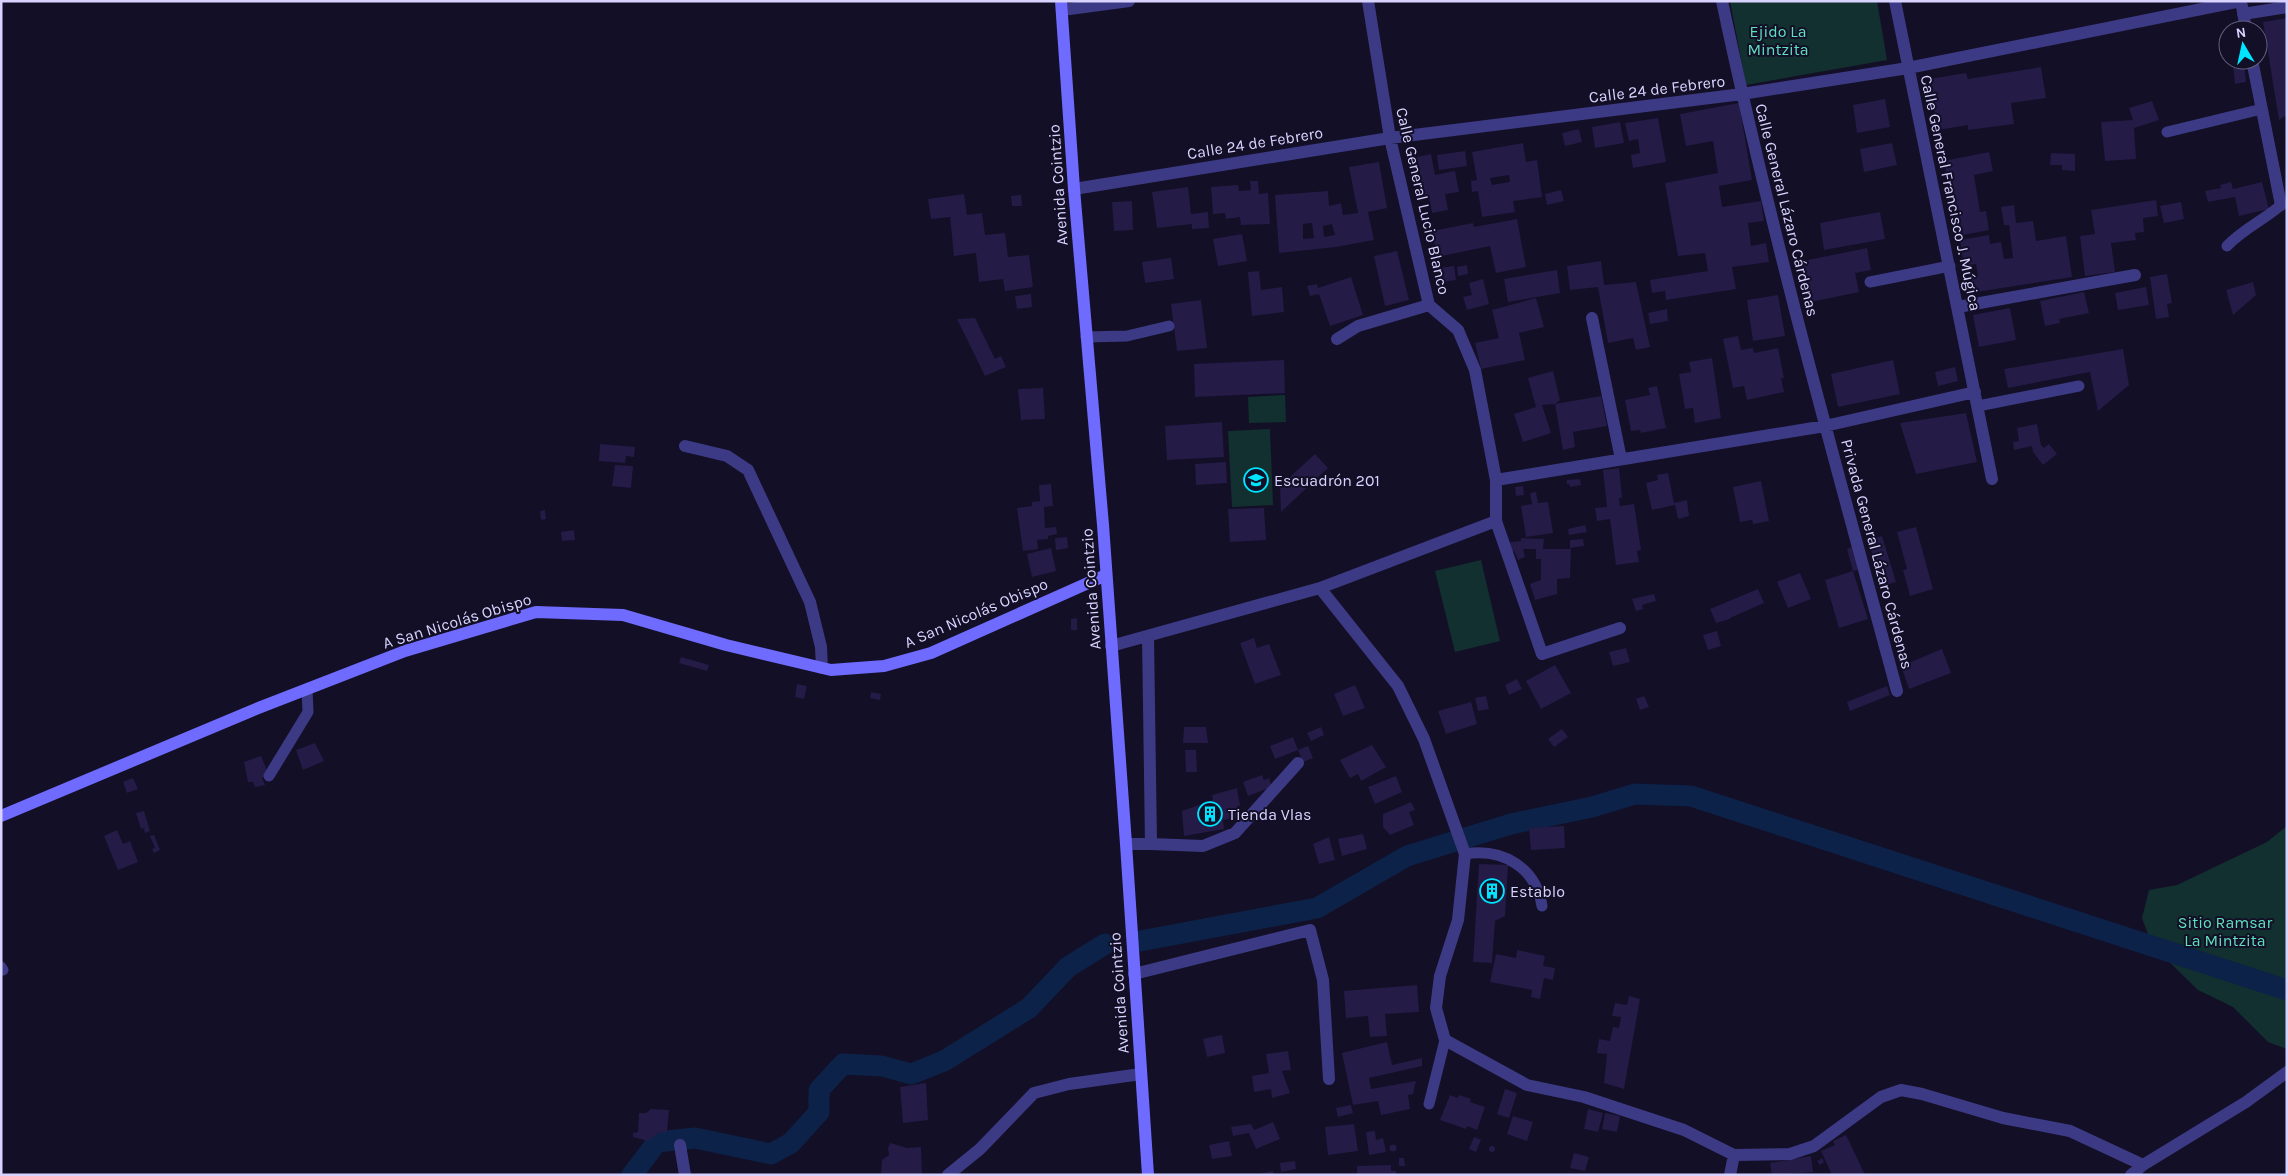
<svg xmlns="http://www.w3.org/2000/svg" width="2288" height="1176" font-family="Karla,sans-serif">
  <rect width="100%" height="100%" fill="#130f26"/>
  <path fill="#12302f" d="M 1730,1 L 1877,1 L 1887,60 L 1746,85 Z
    M 1285,395 L 1286,422 L 1249,423 L 1248,397 Z
    M 1270,429 L 1273,505 L 1232,507 L 1228,431 Z
    M 1481,560 L 1500,641 L 1455,652 L 1435,571 Z
    M 2287,826 L 2287,1049 L 2268,1042 L 2233,1007 L 2198,990 L 2152,945 L 2142,918 L 2149,890 L 2177,885 L 2267,842 Z"/>
  <g fill="none" stroke-linecap="round" stroke-linejoin="round">
    <path stroke="#0c2248" stroke-width="21" d="M 1140,941 L 1317,908 L 1407,856 L 1511,824 L 1592,807 L 1635,794 L 1691,796 L 2287,990
      M 632,1175 L 657,1142 L 695,1138 L 771,1154 L 791,1143 L 819,1112 L 819,1090 L 843,1064 L 882,1066 L 911,1074 L 944,1061 L 1029,1008 L 1068,967 L 1105,944"/>
  </g>
  <path fill="#241b47" fill-rule="evenodd" d="M 2287,18 L 2287,115 L 2279,120 L 2263,22 Z
    M 2244,64 L 2246,82 L 2235,84 L 2233,65 Z
    M 2041,67 L 2046,98 L 2011,103 L 2014,124 L 1968,130 L 1968,125 L 1938,130 L 1929,79 L 1966,73 L 1968,79 Z
    M 1885,99 L 1890,127 L 1857,133 L 1853,105 Z
    M 2152,101 L 2159,120 L 2134,128 L 2136,159 L 2105,161 L 2101,122 L 2133,120 L 2129,108 Z
    M 1739,103 L 1752,180 L 1719,186 L 1722,207 L 1761,201 L 1764,221 L 1748,223 L 1751,246 L 1766,243 L 1769,262 L 1732,267 L 1736,289 L 1666,300 L 1665,291 L 1652,293 L 1650,280 L 1708,271 L 1705,253 L 1678,256 L 1665,183 L 1718,173 L 1713,141 L 1686,146 L 1680,114 Z
    M 1658,118 L 1666,162 L 1633,168 L 1631,155 L 1640,153 L 1638,139 L 1629,141 L 1625,123 Z
    M 1620,122 L 1624,143 L 1595,148 L 1592,127 Z
    M 1579,129 L 1582,142 L 1565,146 L 1562,133 Z
    M 1523,143 L 1526,162 L 1537,160 L 1542,197 L 1513,201 L 1515,212 L 1482,217 L 1478,191 L 1472,192 L 1471,181 L 1477,180 L 1472,152 ZM 1509,175 L 1510,182 L 1492,185 L 1490,178 Z
    M 1892,143 L 1897,165 L 1864,172 L 1860,149 Z
    M 1465,151 L 1467,166 L 1439,170 L 1437,155 Z
    M 1989,152 L 1993,171 L 1974,175 L 1980,212 L 1986,211 L 1989,230 L 1958,236 L 1944,161 Z
    M 2051,153 L 2075,154 L 2075,171 L 2062,170 L 2062,165 L 2050,165 Z
    M 1431,154 L 1435,175 L 1455,171 L 1459,192 L 1445,194 L 1448,210 L 1432,213 L 1429,197 L 1424,198 L 1417,157 Z
    M 1379,162 L 1387,208 L 1368,212 L 1374,240 L 1336,247 L 1279,253 L 1275,195 L 1328,191 L 1329,206 L 1341,203 L 1343,215 L 1358,213 L 1349,167 ZM 1312,223 L 1314,238 L 1303,239 L 1303,224 ZM 1332,224 L 1335,235 L 1324,237 L 1323,226 Z
    M 1250,181 L 1258,181 L 1259,194 L 1268,193 L 1270,224 L 1241,225 L 1240,217 L 1226,219 L 1225,213 L 1213,214 L 1211,187 L 1238,185 L 1239,191 L 1251,190 Z
    M 2231,182 L 2233,189 L 2262,182 L 2269,209 L 2239,216 L 2235,197 L 2208,202 L 2205,191 L 2221,188 L 2220,185 Z
    M 1188,187 L 1191,214 L 1208,212 L 1209,228 L 1192,229 L 1192,224 L 1157,228 L 1152,192 Z
    M 1561,190 L 1564,201 L 1547,205 L 1545,194 Z
    M 964,194 L 967,215 L 982,213 L 985,235 L 1005,233 L 1008,257 L 1029,255 L 1033,287 L 1005,291 L 1003,279 L 979,282 L 976,253 L 954,256 L 950,217 L 931,219 L 928,199 Z
    M 1021,195 L 1022,206 L 1012,206 L 1011,196 Z
    M 2156,200 L 2158,216 L 2143,218 L 2144,232 L 2135,233 L 2136,240 L 2111,243 L 2115,272 L 2085,276 L 2080,236 L 2095,234 L 2091,210 Z
    M 1132,201 L 1133,230 L 1114,231 L 1112,202 Z
    M 2181,202 L 2184,219 L 2164,223 L 2160,206 Z
    M 2014,205 L 2016,223 L 2033,221 L 2036,241 L 2066,236 L 2072,277 L 1970,293 L 1968,278 L 1978,276 L 1976,264 L 1964,266 L 1960,240 L 1989,235 L 1990,244 L 2001,242 L 2004,259 L 2013,258 L 2009,225 L 2004,225 L 2001,207 Z
    M 1880,212 L 1885,239 L 1824,250 L 1820,223 Z
    M 1517,219 L 1526,267 L 1496,273 L 1490,246 L 1437,257 L 1432,231 L 1473,223 L 1474,227 Z
    M 1242,234 L 1247,261 L 1218,266 L 1213,239 Z
    M 1867,248 L 1871,270 L 1855,273 L 1859,292 L 1811,302 L 1803,261 Z
    M 1397,251 L 1409,300 L 1385,306 L 1374,256 Z
    M 1171,258 L 1174,279 L 1145,283 L 1142,262 Z
    M 1601,261 L 1604,285 L 1636,282 L 1650,347 L 1636,350 L 1633,338 L 1608,343 L 1598,287 L 1570,290 L 1567,266 Z
    M 1467,265 L 1468,274 L 1458,276 L 1457,267 Z
    M 1454,266 L 1456,280 L 1443,282 L 1440,268 Z
    M 1557,270 L 1560,293 L 1508,302 L 1504,279 Z
    M 1259,271 L 1261,290 L 1282,287 L 1284,312 L 1252,316 L 1248,272 Z
    M 2167,274 L 2172,303 L 2167,304 L 2169,317 L 2156,319 L 2150,277 Z
    M 1351,277 L 1363,315 L 1330,326 L 1319,294 L 1310,296 L 1307,286 L 1317,284 L 1318,288 Z
    M 1483,279 L 1489,304 L 1467,310 L 1463,297 L 1472,295 L 1469,283 Z
    M 2253,282 L 2256,295 L 2233,315 L 2226,290 Z
    M 2146,287 L 2149,305 L 2118,310 L 2115,293 Z
    M 2084,292 L 2089,313 L 2059,319 L 2060,323 L 2045,326 L 2040,301 Z
    M 1031,294 L 1032,307 L 1017,309 L 1015,296 Z
    M 1778,295 L 1785,336 L 1753,341 L 1747,300 Z
    M 1536,298 L 1544,327 L 1519,333 L 1525,360 L 1481,369 L 1475,343 L 1499,338 L 1492,310 Z
    M 1201,300 L 1207,348 L 1177,351 L 1171,304 Z
    M 2010,308 L 2016,340 L 1979,347 L 1973,315 Z
    M 1667,309 L 1668,321 L 1650,324 L 1648,313 Z
    M 975,318 L 995,359 L 1001,356 L 1006,367 L 985,376 L 957,319 Z
    M 1738,336 L 1741,350 L 1753,348 L 1754,353 L 1778,348 L 1784,378 L 1781,378 L 1784,392 L 1747,400 L 1744,386 L 1733,388 L 1723,339 Z
    M 2123,349 L 2129,385 L 2098,411 L 2090,372 L 2008,388 L 2004,369 Z
    M 1712,358 L 1721,418 L 1695,423 L 1693,408 L 1685,409 L 1679,374 L 1691,372 L 1689,362 Z
    M 1284,360 L 1285,393 L 1195,397 L 1194,364 Z
    M 1893,360 L 1900,394 L 1838,407 L 1831,374 Z
    M 1955,367 L 1958,381 L 1938,386 L 1935,372 Z
    M 1553,371 L 1560,400 L 1555,404 L 1601,396 L 1607,426 L 1573,432 L 1575,447 L 1563,450 L 1555,404 L 1542,405 L 1551,433 L 1523,442 L 1514,414 L 1536,407 L 1528,378 Z
    M 1657,386 L 1666,428 L 1641,433 L 1640,430 L 1631,431 L 1625,400 L 1650,395 L 1648,388 Z
    M 1043,388 L 1045,419 L 1021,420 L 1018,389 Z
    M 1966,413 L 1977,462 L 1916,474 L 1900,423 Z
    M 1222,422 L 1224,457 L 1167,460 L 1165,426 Z
    M 2037,424 L 2041,445 L 2044,448 L 2049,444 L 2057,454 L 2043,465 L 2033,452 L 2032,446 L 2014,450 L 2013,442 L 2019,441 L 2017,428 Z
    M 600,444 L 635,447 L 634,457 L 626,456 L 625,463 L 599,461 Z
    M 1315,454 L 1328,468 L 1281,512 L 1280,486 Z
    M 1226,462 L 1227,483 L 1196,485 L 1195,464 Z
    M 615,465 L 633,466 L 631,488 L 612,486 Z
    M 1619,468 L 1622,498 L 1619,498 L 1620,506 L 1634,504 L 1641,550 L 1637,551 L 1639,562 L 1616,565 L 1610,519 L 1597,521 L 1595,508 L 1607,507 L 1603,470 Z
    M 1668,473 L 1674,503 L 1687,500 L 1689,516 L 1678,519 L 1675,505 L 1652,510 L 1646,483 L 1658,480 L 1657,475 Z
    M 1580,479 L 1581,485 L 1570,487 L 1569,484 L 1567,484 L 1567,480 Z
    M 1761,481 L 1769,521 L 1753,524 L 1752,520 L 1740,522 L 1733,487 Z
    M 1051,484 L 1053,506 L 1044,507 L 1045,528 L 1056,527 L 1057,534 L 1048,536 L 1048,539 L 1037,540 L 1038,549 L 1023,551 L 1017,508 L 1032,506 L 1032,502 L 1040,501 L 1039,485 Z
    M 1523,486 L 1524,495 L 1516,496 L 1515,487 Z
    M 1536,492 L 1538,503 L 1548,502 L 1553,533 L 1526,537 L 1521,506 L 1532,504 L 1530,493 Z
    M 1264,508 L 1266,540 L 1230,542 L 1228,509 Z
    M 545,510 L 546,519 L 541,520 L 540,511 Z
    M 1585,525 L 1587,532 L 1569,535 L 1568,529 Z
    M 1916,527 L 1933,589 L 1910,596 L 1903,570 L 1907,569 L 1897,532 Z
    M 574,530 L 575,540 L 562,541 L 561,532 Z
    M 1882,536 L 1896,582 L 1882,586 L 1868,540 Z
    M 1067,537 L 1068,548 L 1056,550 L 1055,538 Z
    M 1521,538 L 1544,539 L 1543,549 L 1571,549 L 1570,578 L 1557,579 L 1557,594 L 1535,600 L 1530,584 L 1541,580 L 1541,559 L 1536,559 L 1536,549 L 1523,549 L 1525,557 L 1518,560 L 1514,551 L 1511,552 L 1510,542 L 1521,541 Z
    M 1583,539 L 1584,546 L 1570,548 L 1570,540 Z
    M 1852,547 L 1858,570 L 1853,571 L 1847,549 Z
    M 1051,548 L 1056,571 L 1032,577 L 1027,554 Z
    M 1853,571 L 1868,619 L 1839,628 L 1825,580 Z
    M 1800,573 L 1811,599 L 1788,608 L 1777,582 Z
    M 1758,589 L 1764,603 L 1730,618 L 1730,619 L 1716,623 L 1710,609 Z
    M 1654,594 L 1656,601 L 1642,605 L 1643,609 L 1636,611 L 1632,599 Z
    M 1077,618 L 1077,630 L 1071,630 L 1071,619 Z
    M 1717,631 L 1721,646 L 1708,650 L 1703,635 Z
    M 1254,638 L 1257,648 L 1269,644 L 1281,675 L 1255,684 L 1240,643 Z
    M 1626,648 L 1630,662 L 1613,666 L 1609,652 Z
    M 1942,649 L 1951,673 L 1909,689 L 1901,666 Z
    M 681,657 L 709,665 L 707,671 L 679,663 Z
    M 1555,665 L 1571,693 L 1541,709 L 1526,681 Z
    M 1517,679 L 1522,689 L 1509,695 L 1505,685 Z
    M 797,684 L 807,686 L 804,699 L 795,697 Z
    M 1355,685 L 1365,708 L 1343,716 L 1334,694 Z
    M 1887,686 L 1890,695 L 1850,711 L 1847,702 Z
    M 871,692 L 881,694 L 880,700 L 870,698 Z
    M 1486,696 L 1489,709 L 1478,711 L 1475,698 Z
    M 1644,696 L 1649,707 L 1640,710 L 1636,699 Z
    M 1471,702 L 1477,724 L 1446,734 L 1438,711 Z
    M 1184,727 L 1206,727 L 1208,743 L 1183,743 Z
    M 1321,727 L 1324,735 L 1311,741 L 1307,733 Z
    M 1562,729 L 1568,737 L 1554,747 L 1548,739 Z
    M 1293,737 L 1298,750 L 1275,759 L 1270,746 Z
    M 315,743 L 324,761 L 303,770 L 296,750 Z
    M 1372,745 L 1386,767 L 1361,781 L 1358,774 L 1350,778 L 1340,760 Z
    M 1308,746 L 1313,758 L 1303,762 L 1298,750 Z
    M 1185,750 L 1196,750 L 1197,772 L 1186,772 Z
    M 261,756 L 268,773 L 262,778 L 265,785 L 255,787 L 253,782 L 248,782 L 244,762 Z
    M 1262,775 L 1264,780 L 1269,778 L 1272,787 L 1248,796 L 1243,782 Z
    M 1396,776 L 1402,792 L 1375,804 L 1368,787 Z
    M 133,778 L 138,789 L 127,793 L 123,782 Z
    M 1237,788 L 1240,806 L 1237,806 L 1238,817 L 1223,820 L 1224,829 L 1184,836 L 1182,811 L 1213,800 L 1212,795 Z
    M 1411,802 L 1415,810 L 1409,812 L 1414,825 L 1390,835 L 1383,827 L 1383,814 Z
    M 144,811 L 150,831 L 145,833 L 144,828 L 141,829 L 136,813 Z
    M 1564,826 L 1565,848 L 1531,850 L 1529,828 Z
    M 117,830 L 123,844 L 130,841 L 138,862 L 118,870 L 104,836 Z
    M 1363,834 L 1367,849 L 1342,856 L 1338,839 Z
    M 154,835 L 160,850 L 154,853 L 152,849 L 155,848 L 150,836 Z
    M 1329,837 L 1335,860 L 1319,864 L 1313,844 Z
    M 1479,864 L 1508,865 L 1505,916 L 1495,921 L 1492,963 L 1473,962 Z
    M 1517,950 L 1545,956 L 1543,966 L 1555,968 L 1553,980 L 1544,978 L 1540,999 L 1531,997 L 1532,990 L 1490,982 L 1496,954 L 1516,958 Z
    M 1417,985 L 1419,1012 L 1385,1014 L 1387,1036 L 1370,1037 L 1368,1016 L 1346,1018 L 1344,991 Z
    M 1629,996 L 1640,999 L 1624,1089 L 1604,1083 L 1607,1054 L 1597,1053 L 1599,1039 L 1610,1041 L 1613,1027 L 1619,1028 L 1621,1017 L 1612,1016 L 1615,1003 L 1627,1005 Z
    M 1222,1035 L 1225,1053 L 1207,1057 L 1203,1039 Z
    M 1387,1042 L 1392,1065 L 1422,1058 L 1422,1066 L 1369,1078 L 1371,1089 L 1416,1081 L 1413,1094 L 1408,1095 L 1410,1109 L 1381,1115 L 1378,1101 L 1353,1105 L 1342,1053 Z
    M 1288,1051 L 1291,1070 L 1282,1071 L 1290,1093 L 1272,1098 L 1271,1089 L 1254,1092 L 1252,1076 L 1269,1073 L 1266,1054 Z
    M 926,1083 L 928,1120 L 903,1123 L 900,1087 Z
    M 1505,1089 L 1517,1093 L 1509,1118 L 1497,1114 Z
    M 1450,1095 L 1458,1098 L 1459,1095 L 1471,1099 L 1470,1102 L 1485,1107 L 1477,1130 L 1467,1126 L 1466,1129 L 1440,1120 Z
    M 1351,1105 L 1353,1113 L 1338,1117 L 1336,1108 Z
    M 651,1109 L 669,1110 L 667,1132 L 658,1133 L 648,1141 L 633,1137 L 633,1133 L 638,1132 L 639,1113 L 646,1113 Z
    M 1588,1109 L 1603,1113 L 1598,1132 L 1584,1129 Z
    M 1605,1113 L 1620,1116 L 1617,1132 L 1602,1129 Z
    M 1513,1116 L 1533,1122 L 1527,1141 L 1507,1134 Z
    M 1273,1122 L 1280,1139 L 1256,1149 L 1249,1133 L 1233,1136 L 1231,1127 L 1251,1124 L 1254,1130 Z
    M 1354,1124 L 1358,1151 L 1328,1155 L 1325,1127 Z
    M 1375,1131 L 1376,1140 L 1383,1138 L 1386,1152 L 1369,1155 L 1366,1132 Z
    M 1846,1135 L 1849,1141 L 1865,1175 L 1832,1175 L 1821,1151 L 1835,1145 L 1833,1141 Z
    M 1474,1137 L 1481,1140 L 1476,1152 L 1469,1149 Z
    M 1229,1141 L 1232,1156 L 1212,1159 L 1209,1145 Z
    M 890,1143 L 907,1148 L 921,1147 L 922,1175 L 881,1175 L 882,1160 L 889,1155 L 888,1148 Z
    M1389.5 1148a3.5 3.5 0 1 1 7 0a3.5 3.5 0 1 1-7 0Z
    M1489 1149a3 3 0 1 1 6 0a3 3 0 1 1-6 0Z
    M 1574,1153 L 1589,1157 L 1585,1171 L 1570,1168 Z
    M 1811,1156 L 1813,1172 L 1772,1175 L 1770,1163 Z
    M 1399,1158 L 1404,1158 L 1405,1166 L 1399,1166 Z
    M 1822,1158 L 1824,1162 L 1820,1165 L 1817,1161 Z
    M 1295,1161 L 1296,1169 L 1281,1172 L 1280,1163 Z
    M 1391,1165 L 1391,1171 L 1396,1171 L 1396,1175 L 1357,1175 L 1357,1166 Z
    M 1273,1171 L 1274,1175 L 1260,1175 L 1259,1174 Z"/>
  <g fill="none" stroke-linecap="round" stroke-linejoin="round">
    <path stroke="#3d3a85" stroke-width="11" d="M 2167,132 L 2262,109
      M 2227,246 C 2243,229 2264,220 2281,205
      M 1870,282 L 1950,266
      M 1086,337 L 1127,336 L 1169,326
      M 1978,406 L 2079,386
      M 269,776 L 308,712 L 307,689
      M 1465,854 C 1502,848 1536,867 1542,906
      M 1,967 L 3,970
      M 1429,1104 L 1445,1040"/>
    <path stroke="#3d3a85" stroke-width="12" d="M 1368,1 L 1390,138 L 1429,305 L 1458,330 L 1475,370 L 1496,480 L 1496,521 L 1542,654 L 1620,628
      M 1722,1 C 1771,233 1835,462 1897,691
      M 1895,1 L 1992,479
      M 2242,6 L 2246,30
      M 1062,10 L 1129,1
      M 2243,14 L 2287,7
      M 2252,60 L 2281,205
      M 1074,189 L 1390,138 L 1742,94 L 1908,68 L 2241,1
      M 1958,307 L 2135,275
      M 1592,318 L 1621,459
      M 1337,339 L 1358,326 L 1429,305
      M 685,446 L 727,456 L 748,470 L 810,602 L 821,647 L 822,668
      M 1496,480 L 1825,426 L 1975,392
      M 1320,588 L 1398,686 L 1424,739 L 1465,854 L 1458,920 L 1440,976 L 1436,1008 L 1445,1040 L 1527,1085 L 1584,1097 L 1684,1130 L 1734,1155 L 1790,1154 L 1814,1146 L 1881,1097 L 1901,1090 L 1922,1094 L 2003,1118 L 2070,1131 L 2143,1165
      M 1111,646 L 1320,588 L 1496,521
      M 1126,844 L 1151,844 L 1148,636
      M 1151,844 L 1203,846 L 1235,833 L 1298,763
      M 1134,974 L 1310,930 L 1323,980 L 1329,1079
      M 680,1145 L 685,1175
      M 948,1175 L 980,1149 L 1034,1093 L 1069,1084 L 1141,1074
      M 1730,1175 L 1734,1155
      M 2131,1175 L 2143,1165 L 2246,1102 L 2287,1072"/>
    <path stroke="#6f6bff" stroke-width="12" d="M 1061,1 L 1074,189 L 1103,525 L 1126,844 L 1148,1175
      M 1,816 L 256,709 L 405,651 L 536,612 L 623,615 L 726,645 L 831,670 L 884,666 L 931,653 L 1106,575"/>
  </g>
  <defs>
    <g id="school-ring" transform="scale(1.25)"><circle r="9.5" fill="#130f26" stroke="#00e5ff" stroke-width="1.5"/><path d="M0-5L7-2L0 1L-7-2ZM-4 1L0 2.5L4 1V4Q0 6-4 4Z" fill="#00e5ff"/></g>
    <g id="building-ring" transform="scale(1.25)"><circle r="9.5" fill="#130f26" stroke="#00e5ff" stroke-width="1.5"/><path d="M-4-6H4V6H1V3H-1V6H-4ZM-2.5-4.3h1.7v1.8h-1.7ZM.8-4.3h1.7v1.8H.8ZM-2.5-1h1.7V.8h-1.7ZM.8-1h1.7V.8H.8Z" fill="#00e5ff"/></g>
  </defs>
  <g fill-rule="evenodd">
    <use href="#school-ring" x="1256" y="480"/>
    <use href="#building-ring" x="1210" y="814"/>
    <use href="#building-ring" x="1492" y="891"/>
  </g>
  <g text-anchor="middle" dominant-baseline="central" stroke-width="4" stroke-linejoin="round" paint-order="stroke">
    <g font-size="16" fill="#5fe0c0" stroke="#130f26">
      <text x="1778" y="31">Ejido La<tspan x="1778" dy="18">Mintzita</tspan></text>
      <text x="2225" y="922">Sitio Ramsar<tspan x="2225" dy="18">La Mintzita</tspan></text>
    </g>
    <g font-size="16" fill="#d9d4ff" stroke="#130f26">
      <text transform="translate(1657 89) rotate(-7)">Calle 24 de Febrero</text>
      <text transform="translate(1255 143) rotate(-9)">Calle 24 de Febrero</text>
      <text transform="translate(1058 185) rotate(-94)">Avenida Cointzio</text>
      <text transform="translate(1951 193) rotate(78)">Calle General Francisco J. Múgica</text>
      <text transform="translate(1423 201) rotate(77)">Calle General Lucio Blanco</text>
      <text transform="translate(1787 210) rotate(76)">Calle General Lázaro Cárdenas</text>
      <text transform="translate(1877 554) rotate(75)">Privada General Lázaro Cárdenas</text>
      <text transform="translate(1091 589) rotate(-94)">Avenida Cointzio</text>
      <text transform="translate(976 613) rotate(-23)">A San Nicolás Obispo</text>
      <text transform="translate(457 621) rotate(-17)">A San Nicolás Obispo</text>
      <text transform="translate(1119 993) rotate(-94)">Avenida Cointzio</text>
    </g>
    <g font-size="16" fill="#d9d4ff" stroke="#130f26" text-anchor="start">
      <text x="1274" y="480">Escuadrón 201</text>
      <text x="1228" y="814">Tienda Vlas</text>
      <text x="1510" y="891">Establo</text>
    </g>
  </g>
  <rect width="2288" height="1176" fill="none" stroke="#d9d4ff" stroke-width="5"/>
  <g transform="translate(2243 45) rotate(351)"><circle r="24" fill="#130f26" stroke="#625e7d"/>
  <path d="M0-4L9 19L0 12L-9 19Z" fill="#00e5ff"/>
  <text y="-8" font-size="14" font-weight="bold" text-anchor="middle" fill="#d9d4ff">N</text>
  </g>
</svg>
